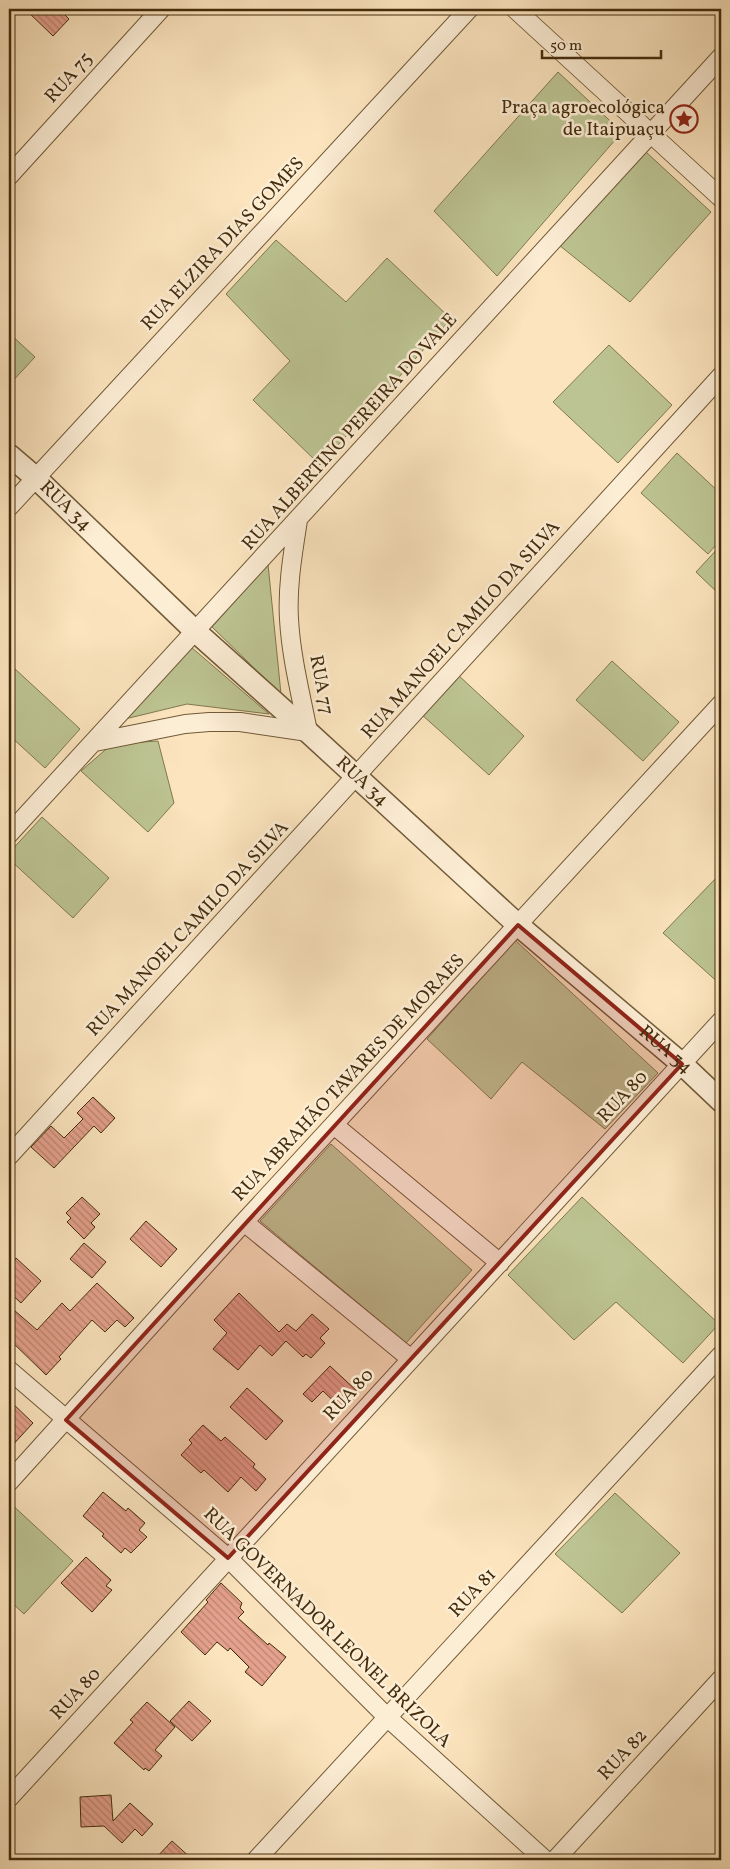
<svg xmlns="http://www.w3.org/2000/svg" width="730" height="1869" font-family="Vollkorn,serif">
  <defs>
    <pattern id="building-back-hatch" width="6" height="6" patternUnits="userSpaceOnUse" patternTransform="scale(1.25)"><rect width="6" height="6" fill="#e5a18d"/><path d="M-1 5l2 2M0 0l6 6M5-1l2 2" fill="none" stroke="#bb8372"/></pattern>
  </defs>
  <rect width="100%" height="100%" fill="#fbe4be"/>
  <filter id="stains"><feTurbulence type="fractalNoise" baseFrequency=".004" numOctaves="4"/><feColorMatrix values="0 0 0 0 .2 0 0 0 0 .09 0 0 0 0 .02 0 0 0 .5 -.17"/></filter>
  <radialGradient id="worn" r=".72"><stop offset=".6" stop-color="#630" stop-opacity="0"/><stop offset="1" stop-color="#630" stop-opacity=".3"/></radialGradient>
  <path fill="#bdc493" stroke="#807850" d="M 558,72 L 622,132 L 497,276 L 434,211 Z
    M 646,152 L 711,212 L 630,302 L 559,245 Z
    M 276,240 L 346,302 L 387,258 L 451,319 L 320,465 L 253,400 L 290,361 L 226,294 Z
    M 9,333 L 35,357 L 9,385 Z
    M 609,345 L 672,405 L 618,463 L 553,402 Z
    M 677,453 L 721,494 L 721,539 L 708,554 L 641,493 Z
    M 721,545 L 721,596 L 696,572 Z
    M 268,564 L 281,694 L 212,627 Z
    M 191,647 L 269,714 L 187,704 L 125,719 Z
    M 612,661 L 679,722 L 643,761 L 576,700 Z
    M 14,668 L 80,729 L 45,768 L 9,735 L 9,673 Z
    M 457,674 L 524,736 L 489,775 L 421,714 Z
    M 158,741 L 174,803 L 148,832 L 81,771 L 112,744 Z
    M 42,817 L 109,878 L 73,918 L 9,859 L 9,853 Z
    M 718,876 L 721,879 L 721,985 L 663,933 Z
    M 515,940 L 658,1073 L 605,1129 L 522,1062 L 491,1099 L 427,1039 Z
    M 331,1144 L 472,1270 L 406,1343 L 260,1221 Z
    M 582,1197 L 719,1324 L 683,1363 L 616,1302 L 574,1340 L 508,1275 Z
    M 615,1493 L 680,1553 L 622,1613 L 555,1554 Z
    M 9,1502 L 73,1561 L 24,1614 L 9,1600 Z"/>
  <path fill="url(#building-back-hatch)" stroke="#432c0c" d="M 25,9 L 59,9 L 69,19 L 53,36 Z
    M 93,1097 L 115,1118 L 101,1133 L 94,1126 L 54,1168 L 31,1147 L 51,1126 L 64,1138 L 83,1119 L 77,1113 Z
    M 82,1197 L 100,1214 L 91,1223 L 95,1227 L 84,1239 L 67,1222 L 71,1218 L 66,1213 Z
    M 146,1221 L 177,1249 L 161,1267 L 130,1239 Z
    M 84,1243 L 106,1262 L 92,1278 L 70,1259 Z
    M 16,1258 L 41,1281 L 21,1303 L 9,1292 L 9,1267 Z
    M 97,1283 L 134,1318 L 125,1327 L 117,1320 L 105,1332 L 92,1320 L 59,1357 L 61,1359 L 46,1375 L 9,1339 L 9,1316 L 14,1310 L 37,1330 L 62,1303 L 70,1311 Z
    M 239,1293 L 279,1332 L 287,1324 L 296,1331 L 312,1314 L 329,1329 L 320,1338 L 325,1343 L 311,1358 L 306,1354 L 303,1357 L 286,1341 L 272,1356 L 260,1345 L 238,1370 L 213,1349 L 227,1333 L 214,1320 Z
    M 330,1366 L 359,1393 L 343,1410 L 323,1391 L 312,1402 L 303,1394 Z
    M 247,1388 L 283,1421 L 266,1440 L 230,1407 Z
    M 9,1400 L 33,1423 L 9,1449 Z
    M 203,1425 L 221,1441 L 225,1437 L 255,1464 L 253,1467 L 266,1479 L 256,1491 L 241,1477 L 228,1492 L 204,1470 L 201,1473 L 181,1455 L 192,1443 L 189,1440 Z
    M 103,1492 L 126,1511 L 128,1508 L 145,1523 L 139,1530 L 147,1537 L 131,1553 L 125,1548 L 121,1553 L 102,1536 L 104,1534 L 83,1516 Z
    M 86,1557 L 111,1580 L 106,1586 L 112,1590 L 92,1612 L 61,1583 Z
    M 221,1583 L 242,1603 L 240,1608 L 244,1612 L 238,1618 L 268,1645 L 269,1643 L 286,1657 L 262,1686 L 245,1672 L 249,1667 L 230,1648 L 228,1651 L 217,1642 L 205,1655 L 181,1632 L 208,1602 L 206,1600 Z
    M 189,1701 L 211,1721 L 192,1741 L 170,1721 Z
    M 147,1702 L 175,1727 L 155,1750 L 162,1756 L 149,1771 L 145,1768 L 144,1770 L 114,1743 L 133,1722 L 130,1720 Z
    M 111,1795 L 113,1821 L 130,1803 L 153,1824 L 142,1836 L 135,1829 L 122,1843 L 104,1826 L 81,1827 L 80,1797 Z
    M 172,1841 L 193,1860 L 154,1860 Z"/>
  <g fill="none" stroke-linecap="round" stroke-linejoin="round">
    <g stroke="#715a38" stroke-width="20">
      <path id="minor" d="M 515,9 L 721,198
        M 9,176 L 161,9
        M 9,507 L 469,9
        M 95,742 L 185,724 L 209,722 L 240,722 L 308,732 C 301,695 291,657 289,619 C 287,586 293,553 298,520
        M 9,834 L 721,57
        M 334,1125 L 500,1263
        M 9,1156 L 721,376
        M 244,1222 L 411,1359
        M 9,1370 L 228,1558 L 387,1717 L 545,1860
        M 9,1482 L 244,1222 L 721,704
        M 9,1798 L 721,1021
        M 256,1860 L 721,1355
        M 555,1860 L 721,1679"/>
    </g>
    <g stroke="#715a38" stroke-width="24">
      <g id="tertiary">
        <path id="s1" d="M 9,455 L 36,478 L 195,631 L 308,732 L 518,925 L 682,1064 L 721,1101"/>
      </g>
    </g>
    <use href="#minor" stroke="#fcedd5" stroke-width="18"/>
    <use href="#tertiary" stroke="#fcedd5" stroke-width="21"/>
  </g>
  <path fill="#8f2418" fill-opacity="0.2" stroke="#8f2418" stroke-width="4" stroke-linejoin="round" d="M 518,925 L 682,1064 L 228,1558 L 66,1420 Z"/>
  <defs>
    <g id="sight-ring" transform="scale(1.4375)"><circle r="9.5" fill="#fcedd5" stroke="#8f2418" stroke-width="1.5"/><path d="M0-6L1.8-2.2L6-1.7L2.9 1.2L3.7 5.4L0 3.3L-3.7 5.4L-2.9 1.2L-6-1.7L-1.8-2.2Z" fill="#8f2418"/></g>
  </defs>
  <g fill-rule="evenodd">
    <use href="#sight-ring" x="684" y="119"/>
  </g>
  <g text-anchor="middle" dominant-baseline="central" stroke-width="5" stroke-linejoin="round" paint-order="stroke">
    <g font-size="19" fill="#432c0c" stroke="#fcedd5">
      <text transform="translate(69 78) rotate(-48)">RUA 75</text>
      <text transform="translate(223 244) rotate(-47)">RUA ELZIRA DIAS GOMES</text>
      <text transform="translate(350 432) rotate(-48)">RUA ALBERTINO PEREIRA DO VALE</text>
      <text stroke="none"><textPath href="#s1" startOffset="76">RUA 34</textPath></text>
      <text transform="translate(461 630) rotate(-48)">RUA MANOEL CAMILO DA SILVA</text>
      <text transform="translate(321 685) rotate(79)">RUA 77</text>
      <text stroke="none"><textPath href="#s1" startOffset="481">RUA 34</textPath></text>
      <text transform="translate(188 929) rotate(-47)">RUA MANOEL CAMILO DA SILVA</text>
      <text stroke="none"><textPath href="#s1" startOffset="886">RUA 34</textPath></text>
      <text transform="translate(349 1078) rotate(-47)">RUA ABRAHÃO TAVARES DE MORAES</text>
      <text transform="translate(623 1097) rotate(-47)">RUA 80</text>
      <text transform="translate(349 1395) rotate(-47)">RUA 80</text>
      <text transform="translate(473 1593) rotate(-47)">RUA 81</text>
      <text transform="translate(327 1628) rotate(44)">RUA GOVERNADOR LEONEL BRIZOLA</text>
      <text transform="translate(76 1694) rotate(-47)">RUA 80</text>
      <text transform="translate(623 1755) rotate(-47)">RUA 82</text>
    </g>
    <g font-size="19" fill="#432c0c" stroke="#fcedd5" text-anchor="end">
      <text x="665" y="108">Praça agroecológica<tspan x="665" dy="22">de Itaipuaçu</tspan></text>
    </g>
  </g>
  <rect width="730" height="1869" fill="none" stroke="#fbe4be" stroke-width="30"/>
  <rect x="10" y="10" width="710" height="1849" fill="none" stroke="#432c0c" stroke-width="2.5"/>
  <rect x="15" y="15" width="700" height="1839" fill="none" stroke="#432c0c"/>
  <path d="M542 50v8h119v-8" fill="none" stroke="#432c0c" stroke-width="2.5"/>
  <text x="550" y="50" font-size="15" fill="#432c0c" stroke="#fcedd5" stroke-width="4" paint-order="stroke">50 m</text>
  <rect width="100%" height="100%" filter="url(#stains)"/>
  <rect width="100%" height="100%" fill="url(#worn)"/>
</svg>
